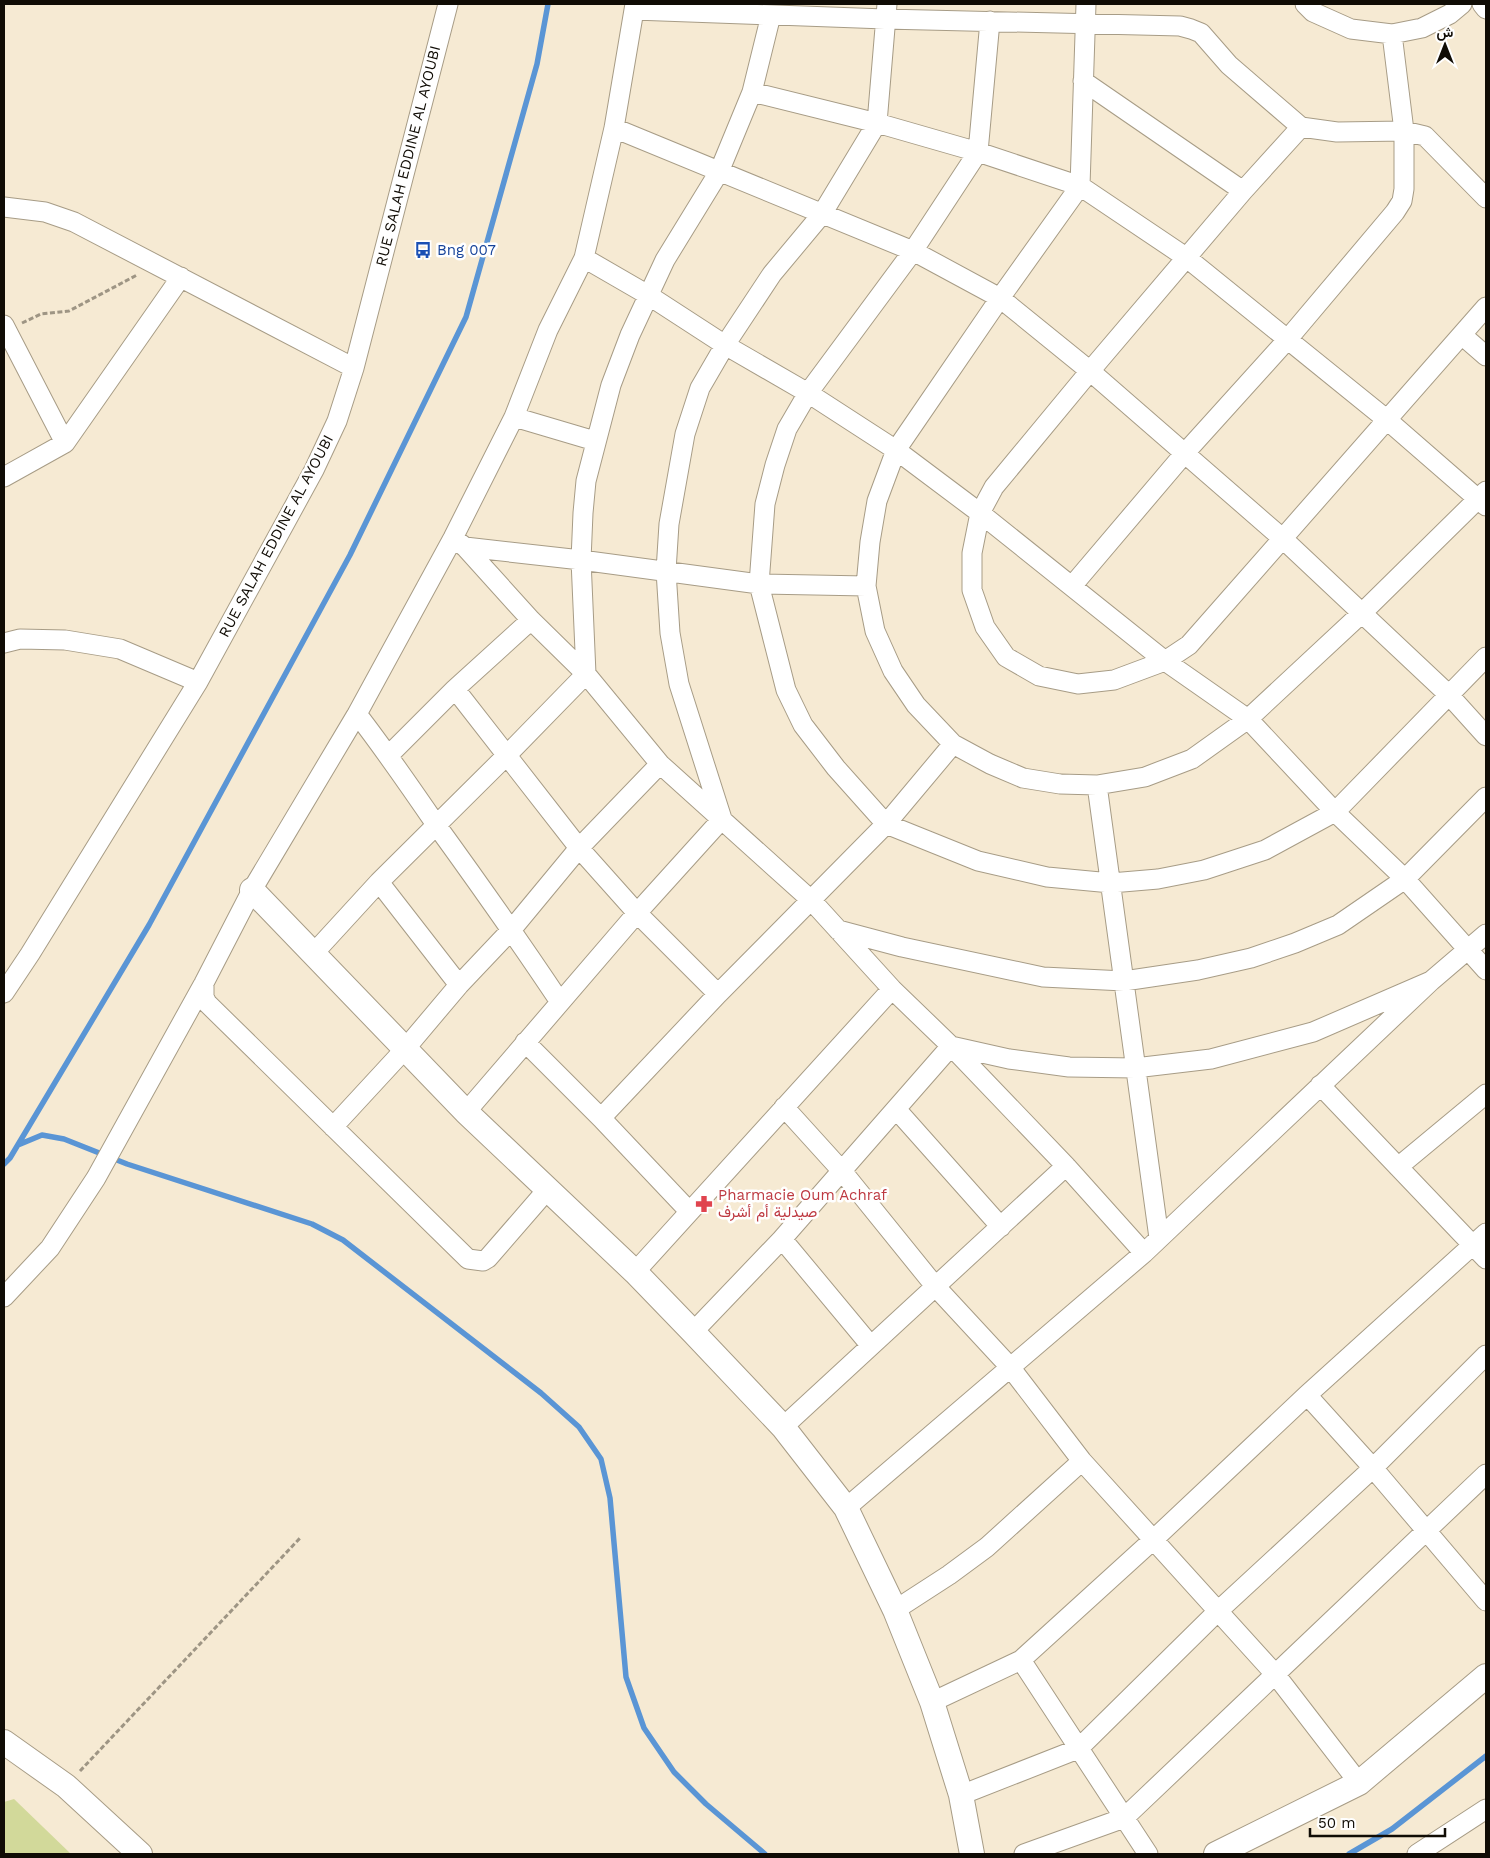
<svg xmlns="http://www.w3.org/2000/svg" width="1490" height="1858" font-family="'Work Sans',Vazirmatn,sans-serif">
  <rect width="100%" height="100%" fill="#f6ead3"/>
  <path fill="#d2d99a" d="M 14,1799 L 71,1854 L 4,1854 L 4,1802 Z"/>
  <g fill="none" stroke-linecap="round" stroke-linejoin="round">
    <path stroke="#5a95d5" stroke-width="5.5" d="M 18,1145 L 42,1135 L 64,1139 L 127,1164 L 312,1224 L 343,1240 L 541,1393 L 579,1427 L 601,1459 L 610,1498 L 626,1677 L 644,1728 L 674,1772 L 706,1804 L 765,1854
      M 4,1164 L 10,1158 L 149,925 L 350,555 L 466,317 L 537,64 L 548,4
      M 1349,1854 L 1392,1829 L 1486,1756"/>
    <g stroke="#a79c86" stroke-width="21">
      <path id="minor" d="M 1086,4 L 1080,186 L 1000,298 L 896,450 L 877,501 L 870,542 L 866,586 L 875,631 L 893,671 L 916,705 L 953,744 L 990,764 L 1023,778 L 1060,784 L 1097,785 L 1145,777 L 1192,759 L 1248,719 L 1363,612 L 1486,491
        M 1305,4 L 1313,12 L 1351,29 L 1392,34 L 1422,28 L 1450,14 L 1462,4
        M 1482,4 L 1486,9
        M 634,10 L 885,19 L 1180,26 L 1191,29 L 1201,33 L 1229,65 L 1301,127 L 1337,132 L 1404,131 L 1425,136 L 1486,198
        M 990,21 L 978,152 L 913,251 L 808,393 L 787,429 L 775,465 L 765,504 L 759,584 L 786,690 L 803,725 L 836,768 L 886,824 L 978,861 L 1047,877 L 1111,883 L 1158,879 L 1204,870 L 1265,850 L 1335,812 L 1486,657
        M 1083,81 L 1243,191
        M 752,92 L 877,123 L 978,152 L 1080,186 L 1187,258 L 1386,419 L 1486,506
        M 1301,127 L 1243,191 L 1090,371 L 994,487 L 980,513 L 972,553 L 972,590 L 985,627 L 1006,657 L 1039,676 L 1078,684 L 1114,680 L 1165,661 L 1189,645 L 1486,307
        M 614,128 L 913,251 L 1000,298 L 1090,371 L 1282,538 L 1449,695 L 1486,736
        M 4,207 L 45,212 L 74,222 L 354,368
        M 584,258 L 648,295 L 725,345 L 808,393 L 896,450 L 980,513 L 1165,661 L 1248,719 L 1335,812 L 1405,879 L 1486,970
        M 4,325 L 65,443
        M 1463,336 L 1486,356
        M 514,417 L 595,441
        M 4,477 L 65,443 L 181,277
        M 453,538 L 465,547 L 531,620 L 586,674 L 660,764 L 811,900 L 892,989 L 951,1046 L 1066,1166 L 1144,1253
        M 465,547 L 581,560 L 759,584 L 866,586
        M 1072,586 L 1184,454 L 1287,340 L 1395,212 L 1402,201 L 1404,189 L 1404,131 L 1392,34
        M 4,643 L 20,639 L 65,640 L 120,649 L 198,682
        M 455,689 L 579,848 L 637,913 L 718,994
        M 357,714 C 385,750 411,788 437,826 C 479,884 520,942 560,1002
        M 389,755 L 455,689 L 531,620
        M 1097,785 L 1159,1238
        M 379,882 L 459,985
        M 838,930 L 902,947 L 1043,977 L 1124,981 L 1198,970 L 1251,958 L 1295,943 L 1338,925 L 1405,879 L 1486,797
        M 313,954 L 379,882 L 506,756 L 586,674 L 581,560 L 583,513 L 586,481 L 611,385 L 630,335 L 665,260 L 719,172 L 752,92 L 771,15
        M 204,983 L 204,997 L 207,1003 L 468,1259 L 483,1261 L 488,1258 L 547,1190
        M 4,993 L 30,954 L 198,682 L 314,470 L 337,421 L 354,368 L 448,4
        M 525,1042 L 601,1118 L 689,1211
        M 1320,1085 L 1486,1259
        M 784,1107 L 842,1171 L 935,1286 L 1010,1367 L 1082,1461 L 1275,1674 L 1359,1783
        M 896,1109 L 1001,1227
        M 466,1112 L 637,913 L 722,819 L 679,684 L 670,633 L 666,571 L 669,524 L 685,434 L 700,388 L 725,345 L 772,274 L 822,214 L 877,123 L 887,4
        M 601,1118 L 718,994 L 886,824 L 953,744
        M 333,1127 L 405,1049 L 459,985 L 512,929 L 579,848 L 660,764
        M 1398,1167 L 1486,1094
        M 782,1239 L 871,1346
        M 635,1272 L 892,989
        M 4,1297 L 50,1248 L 96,1178 L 204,983 L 252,890 L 357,714 L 453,538 L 514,417 L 548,330 L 584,258 L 614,128 L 635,4
        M 693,1332 L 782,1239 L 951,1046 L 1009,1059 L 1069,1067 L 1135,1068 L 1211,1059 L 1313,1032 L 1431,981
        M 1307,1395 L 1373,1468 L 1486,1601
        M 783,1427 L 1066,1166
        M 846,1508 L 1144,1253 L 1431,981 L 1486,934
        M 895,1610 L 949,1575 L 987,1547 L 1082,1461
        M 1021,1660 L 1148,1854
        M 932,1702 L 1021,1660 L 1153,1540 L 1307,1395 L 1486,1233
        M 961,1795 L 1078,1749 L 1217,1612 L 1373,1468 L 1486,1355
        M 1024,1854 L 1124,1818 L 1486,1474
        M 1417,1854 L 1486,1809"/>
    </g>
    <g stroke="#a79c86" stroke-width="26">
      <path id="tertiary" d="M 252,890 L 466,1112 L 635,1272 L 693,1332 L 783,1427 L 846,1508 L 895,1610 L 932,1702 L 961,1795 L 972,1854
        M 4,1742 L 66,1786 L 140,1854
        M 1216,1854 L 1359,1783 L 1486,1676"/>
    </g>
    <path stroke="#9e9584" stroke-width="3" stroke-dasharray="5 2.5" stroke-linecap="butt" d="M 22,323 L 41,314 L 69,311 L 137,275
      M 80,1771 L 301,1537"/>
    <use href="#minor" stroke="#fff" stroke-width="19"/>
    <use href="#tertiary" stroke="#fff" stroke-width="24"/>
  </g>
  <defs>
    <g id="bus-bare" transform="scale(1.35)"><path d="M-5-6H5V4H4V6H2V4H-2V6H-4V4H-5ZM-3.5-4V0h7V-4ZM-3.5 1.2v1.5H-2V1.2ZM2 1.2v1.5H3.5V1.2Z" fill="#1a4fb4" stroke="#fff" stroke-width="2.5" paint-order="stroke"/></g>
    <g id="pharmacy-bare" transform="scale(1.35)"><path d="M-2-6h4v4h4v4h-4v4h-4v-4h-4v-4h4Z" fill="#e0444e" stroke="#fff" stroke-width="2.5" paint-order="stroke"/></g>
  </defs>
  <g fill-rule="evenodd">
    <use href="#bus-bare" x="423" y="250"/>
    <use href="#pharmacy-bare" x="704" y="1204"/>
  </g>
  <g text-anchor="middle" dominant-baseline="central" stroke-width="5" stroke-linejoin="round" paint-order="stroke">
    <g font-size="15" fill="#100c05" stroke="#fff">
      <text transform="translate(408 156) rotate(-76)">RUE SALAH EDDINE AL AYOUBI</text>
      <text transform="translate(276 536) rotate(-62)">RUE SALAH EDDINE AL AYOUBI</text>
    </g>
    <g font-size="15" fill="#164399" stroke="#fff" text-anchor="start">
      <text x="437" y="250">Bng 007</text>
    </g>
    <g font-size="15" fill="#be3a42" stroke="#fff" text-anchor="start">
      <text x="718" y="1195">Pharmacie Oum Achraf<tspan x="718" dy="17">صيدلية أم أشرف</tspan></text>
    </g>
  </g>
  <rect width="1490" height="1858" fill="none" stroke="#100c05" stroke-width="10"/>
  <g transform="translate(1445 45)" stroke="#ffffff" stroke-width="4" paint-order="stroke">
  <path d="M0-4L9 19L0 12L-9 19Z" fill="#100c05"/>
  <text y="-8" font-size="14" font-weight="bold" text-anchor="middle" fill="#100c05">ش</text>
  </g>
  <path d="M1310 1828v8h135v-8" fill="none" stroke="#100c05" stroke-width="2.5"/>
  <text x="1318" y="1828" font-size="15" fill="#100c05" stroke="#ffffff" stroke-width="4" paint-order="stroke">50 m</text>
</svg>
